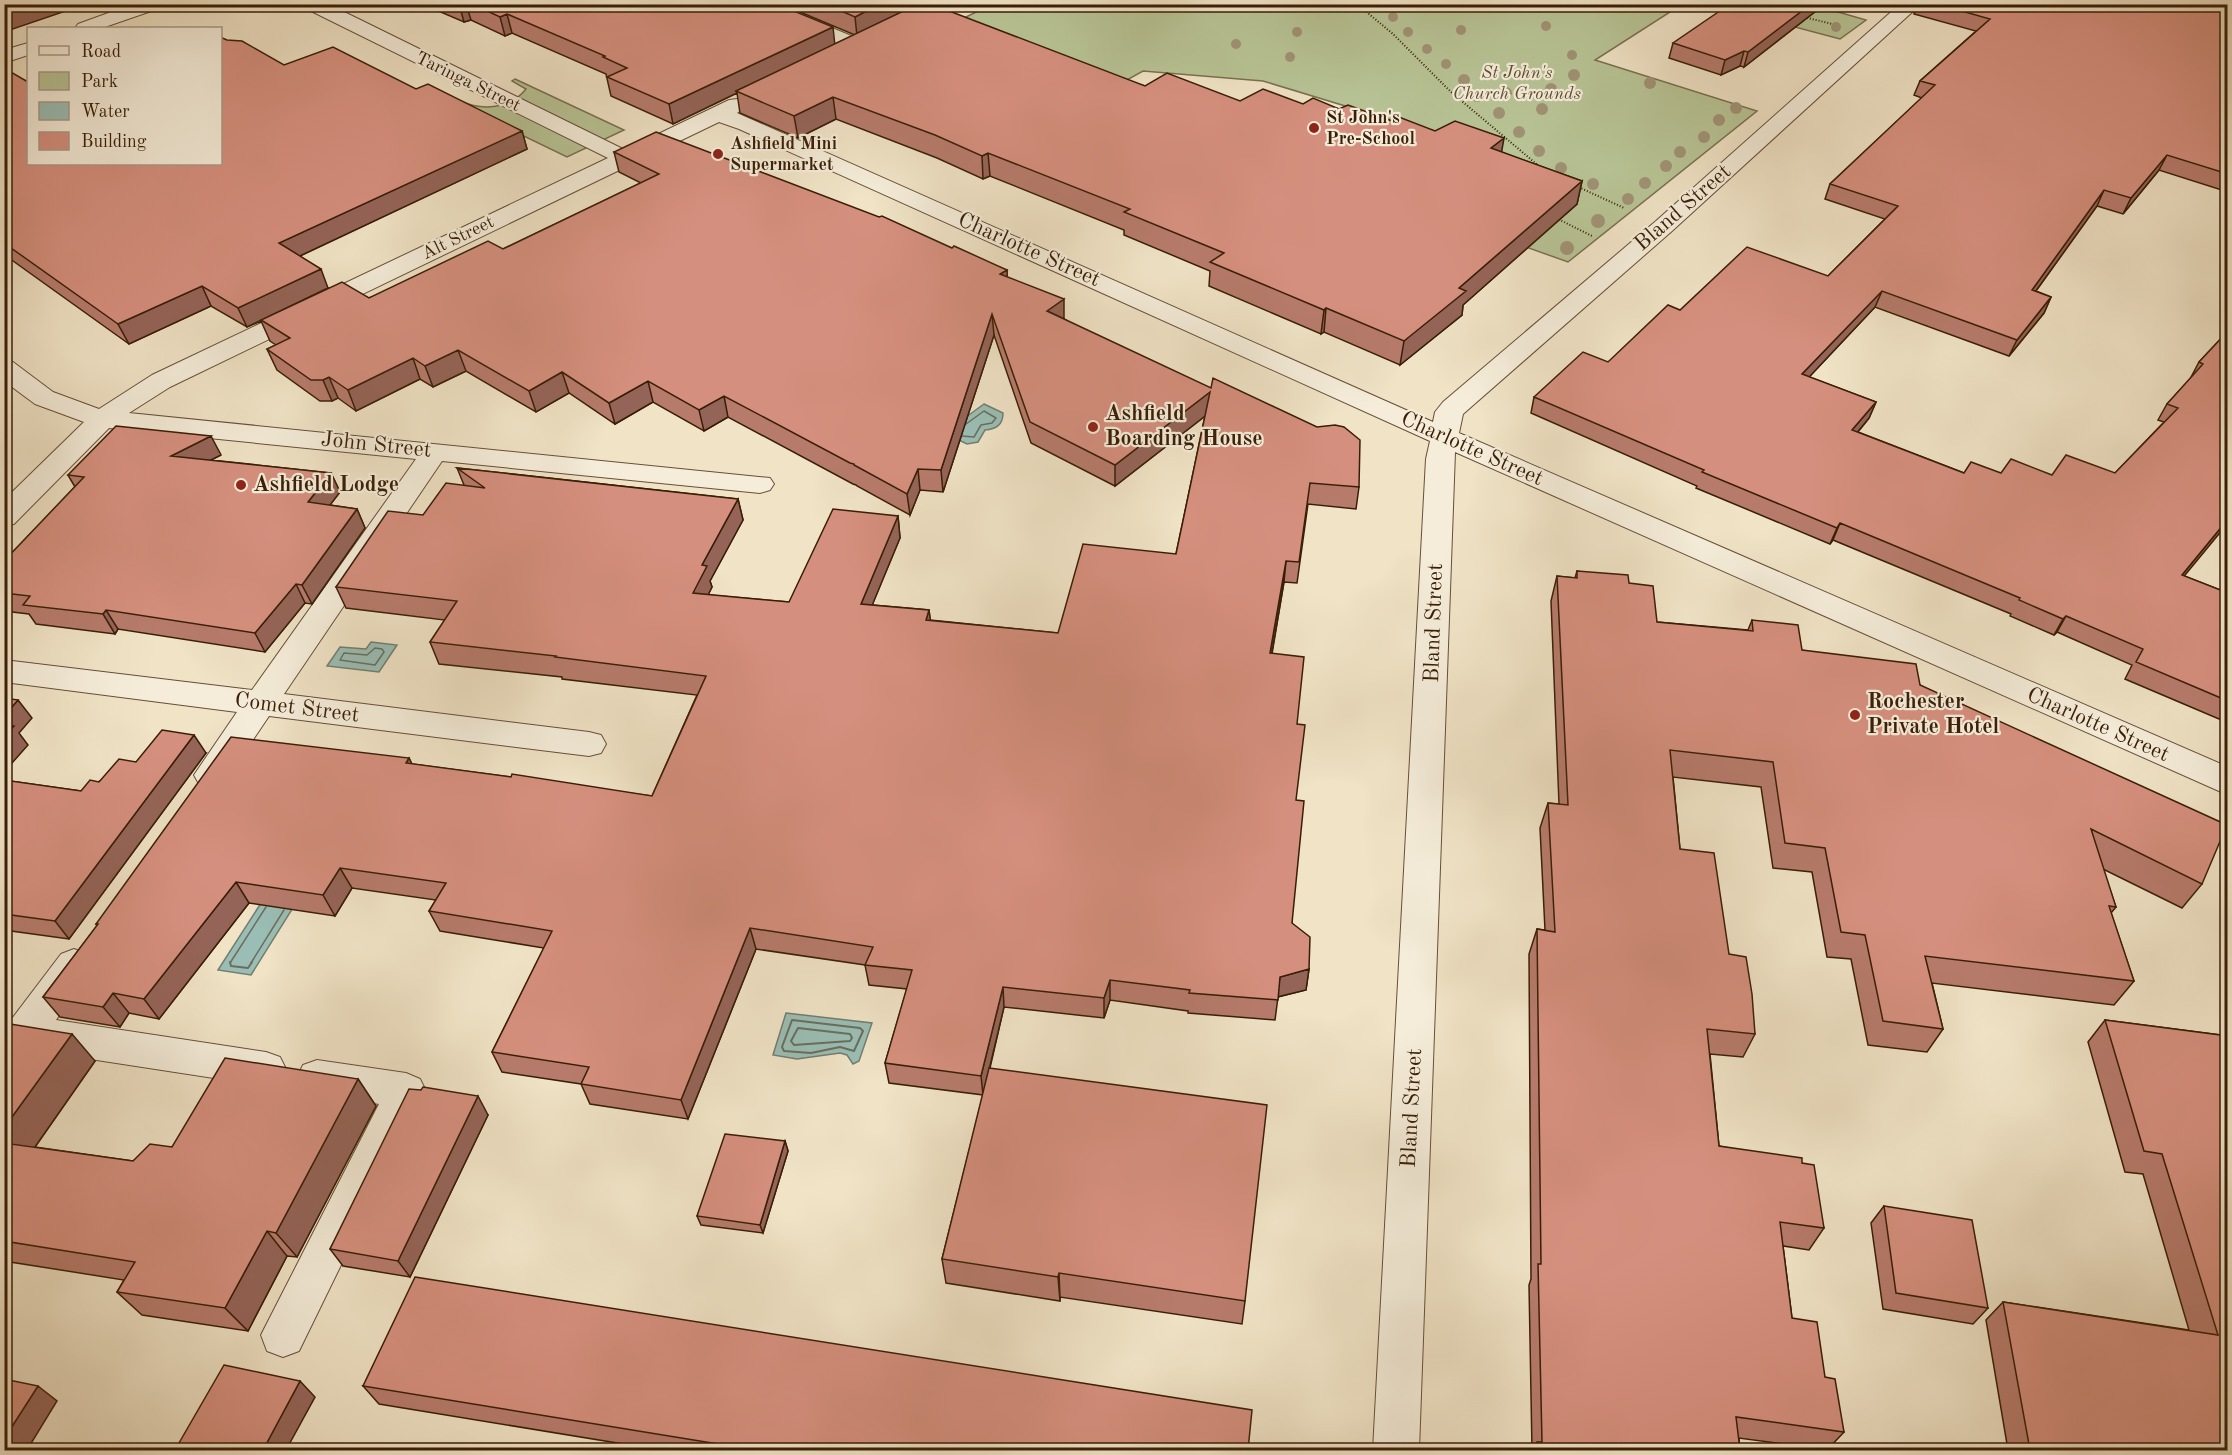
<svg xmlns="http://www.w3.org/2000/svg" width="2232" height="1455" font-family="'Old Standard TT',serif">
  <rect width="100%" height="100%" fill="#f0e3c6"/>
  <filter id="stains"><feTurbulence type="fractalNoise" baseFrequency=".00333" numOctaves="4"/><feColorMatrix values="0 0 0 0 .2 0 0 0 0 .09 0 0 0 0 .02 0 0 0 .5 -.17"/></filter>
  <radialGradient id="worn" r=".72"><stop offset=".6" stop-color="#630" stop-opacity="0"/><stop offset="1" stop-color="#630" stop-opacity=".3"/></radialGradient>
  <path fill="#b8c496" stroke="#78714e" stroke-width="1.5" d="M 992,4 L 1681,5 L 1595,60 L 1757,111 L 1568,262 L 1515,243 L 1554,223 L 1576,204 L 1457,140 L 1263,81 L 1143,71 L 1107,91 L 944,28 Z
    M 1712,5 L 1814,5 L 1866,20 L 1840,39 Z
    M 515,79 L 624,130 L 567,157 L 456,103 L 461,101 C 482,111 510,109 526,89 L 512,81 Z"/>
  <path fill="#9abeb5" stroke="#737e6f" stroke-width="1.5" d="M 984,404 L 1003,413 C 1003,425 996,429 985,430 L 978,442 L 967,444 L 944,433 Z
    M 371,642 L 397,645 L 379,672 L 327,666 L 340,647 L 366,649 Z
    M 272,886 L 304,890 L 251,975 L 218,970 Z
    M 786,1013 L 872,1023 L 859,1061 L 853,1064 L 847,1055 L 840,1053 L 797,1059 L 773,1055 Z"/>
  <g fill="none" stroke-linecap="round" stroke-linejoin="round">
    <path stroke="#6a6e5e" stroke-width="1.5" d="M 962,436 L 974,437 L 981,425 L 992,423 L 996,418 L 984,411 L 966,424
      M 375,648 L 382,649 L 384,652 L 375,665 L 340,660 L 344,653 L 367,655 Z
      M 230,963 L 266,907
      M 251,963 L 284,910"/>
    <path stroke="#6a6e5e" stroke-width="2" d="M 230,962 L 231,966 L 248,968 L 252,962
      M 792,1020 L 860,1028 L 863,1031 L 854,1051 L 840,1047 L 811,1053 L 784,1051 L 782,1047 Z
      M 798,1028 L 850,1034 L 852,1038 L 850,1041 L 794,1045 L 791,1041 Z"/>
    <g stroke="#674f37" stroke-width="2">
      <path id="minor" d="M 133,4 L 162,4 L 160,8 L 102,28 L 75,28 L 78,24 Z
        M 303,4 L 328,4 L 625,150 L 729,100 L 737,99 L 745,100 L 748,105 L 737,113 L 1433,422 L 1435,412 L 1443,402 L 1656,221 L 1900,4 L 1921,4 L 1672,231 L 1463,414 L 1459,433 L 2228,767 L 2228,795 L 1455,452 L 1419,1450 L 1373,1450 L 1426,459 L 1430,441 L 739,129 L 719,122 L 170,387 L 129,413 L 770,478 L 774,484 L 770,490 L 760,493 L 442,461 L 284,694 L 589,732 L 601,735 L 606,744 L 601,753 L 589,756 L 269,716 L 223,784 L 211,788 L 199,784 L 194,775 L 237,712 L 4,682 L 4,660 L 252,690 L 416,459 L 109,428 L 14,524 L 4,526 L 4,500 L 84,422 L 35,404 L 4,381 L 4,360 L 13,362 L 53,392 L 99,409 L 152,375 L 608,158 L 305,8 Z
        M 747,4 L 774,4 L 866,42 L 869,46 L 866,50 L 852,50 L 749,8 Z
        M 928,4 L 953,4 L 951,8 L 904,32 L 890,32 L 887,28 L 890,24 Z
        M 28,43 L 28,55 L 4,63 L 4,50 Z
        M 74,949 L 87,954 L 93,965 L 56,1020 L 266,1052 L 280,1057 L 286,1069 L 280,1081 L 266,1086 L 25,1049 L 11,1044 L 6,1032 L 11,1020 L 61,954 Z
        M 317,1060 L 406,1073 L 420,1079 L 426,1091 L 299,1351 L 283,1357 L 267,1351 L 261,1335 L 379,1104 L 317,1094 L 303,1089 L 297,1077 L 303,1065 Z"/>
    </g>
    <path stroke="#391e07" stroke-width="2" stroke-dasharray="1 2" stroke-linecap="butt" d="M 1357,4 L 1393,34 L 1451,92 L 1540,167
      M 1804,17 L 1832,24
      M 1576,186 L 1624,208
      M 1556,218 L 1592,236"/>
    <use href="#minor" fill="#f5edda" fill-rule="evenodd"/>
  </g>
  <g fill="#a09275">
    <circle cx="1393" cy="17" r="5"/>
    <circle cx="1546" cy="26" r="5"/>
    <circle cx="1836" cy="27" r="5"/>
    <circle cx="1461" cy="30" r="5"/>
    <circle cx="1297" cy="32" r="5"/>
    <circle cx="1408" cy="32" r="5"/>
    <circle cx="1236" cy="44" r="5"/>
    <circle cx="1427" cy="49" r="5"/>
    <circle cx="1572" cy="55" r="5"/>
    <circle cx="1290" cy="57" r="5"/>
    <circle cx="1446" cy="64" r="5"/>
    <circle cx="1574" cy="75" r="6"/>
    <circle cx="1464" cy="80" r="6"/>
    <circle cx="1650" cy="83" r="6"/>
    <circle cx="1551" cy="89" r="6"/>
    <circle cx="1506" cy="93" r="6"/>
    <circle cx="1477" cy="96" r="6"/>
    <circle cx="1736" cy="108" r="6"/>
    <circle cx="1542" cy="109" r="6"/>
    <circle cx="1499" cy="113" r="6"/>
    <circle cx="1719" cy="120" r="6"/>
    <circle cx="1519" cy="132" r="6"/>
    <circle cx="1704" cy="137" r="6"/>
    <circle cx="1539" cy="151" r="6"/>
    <circle cx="1680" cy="152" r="6"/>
    <circle cx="1666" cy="166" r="6"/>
    <circle cx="1561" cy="168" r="6"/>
    <circle cx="1645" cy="183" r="6"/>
    <circle cx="1593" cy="184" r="6"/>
    <circle cx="1628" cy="199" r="6"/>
    <circle cx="1598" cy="221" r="7"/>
    <circle cx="1567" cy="248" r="7"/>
  </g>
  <path fill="#b77b6c" stroke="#391e07" stroke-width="1.5" d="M 422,4 L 777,4 L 835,44 L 855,35 L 781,4 L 901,4 L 902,12 L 1145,86 L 1240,101 L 1303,104 L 1339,109 L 1392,121 L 1435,131 L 1501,152 L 1582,181 L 1577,204 L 1463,305 L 1462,315 L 1400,365 L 1324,332 L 1321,334 L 1209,286 L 1210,271 L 1124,235 L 1124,230 L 990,176 L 983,179 L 937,158 L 836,119 L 798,138 L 740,113 L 737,93 L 673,124 L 611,96 L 606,74 L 512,33 L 505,36 L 471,20 L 464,22 Z
    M 1825,4 L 1744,67 L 1740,66 L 1721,75 L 1669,58 L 1673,43 Z
    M 1881,4 L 1897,4 L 1892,8 Z
    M 1917,4 L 2200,4 L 2219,10 L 2201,4 L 2228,4 L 2228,192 L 2159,170 L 2123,214 L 2097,206 L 2036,291 L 2051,297 L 2044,313 L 2009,356 L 1875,307 L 1809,377 L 1876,402 L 1869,418 L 1858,432 L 1964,473 L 2052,475 L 2115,473 L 2164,422 L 2158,420 L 2167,404 L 2190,379 L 2199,362 L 2228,331 L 2184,576 L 2228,593 L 2228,719 L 2219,719 L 2125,679 L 2132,665 L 2057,632 L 2054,635 L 2010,616 L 2011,614 L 1833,540 L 1830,544 L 1696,488 L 1697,486 L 1531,413 L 1534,397 L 1608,362 L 1680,310 L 1828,276 L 1885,219 L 1825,199 L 1830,184 L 1922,98 L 1914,95 L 1920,81 L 1976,31 L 1914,14 Z
    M 284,65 L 416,89 L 522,131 L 527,149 L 300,256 L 328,288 L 369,298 L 503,249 L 641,183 L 619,172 L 614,152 L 952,248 L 1007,270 L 1007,277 L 1064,319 L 1359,487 L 1356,509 L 1308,504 L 1297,583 L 1284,582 L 1272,654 L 1297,724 L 1292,923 L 1309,969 L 1306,990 L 1278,997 L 1275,1020 L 1188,1013 L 1188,1011 L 1110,1000 L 1104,1018 L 1004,1007 L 990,1068 L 1245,1301 L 1242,1324 L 1060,1297 L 1060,1301 L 946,1283 L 942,1259 L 983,1095 L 889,1083 L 885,1063 L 907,989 L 869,985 L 865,965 L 756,949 L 688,1119 L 590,1104 L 581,1084 L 502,1072 L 492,1052 L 544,948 L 440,931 L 429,911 L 436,900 L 352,888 L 335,916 L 249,903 L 159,1019 L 129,1013 L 120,1027 L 60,1017 L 43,997 L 97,926 L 96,924 L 409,758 L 412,764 L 652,796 L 697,695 L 562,679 L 562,677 L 439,664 L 430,642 L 445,620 L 346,608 L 336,587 L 423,515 L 464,485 L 457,468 L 738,499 L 743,520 L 710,581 L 712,587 L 708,595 L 789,602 L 898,516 L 900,538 L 872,605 L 929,610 L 930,620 L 1058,633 L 1176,554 L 1205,416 L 1115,486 L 1031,443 L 994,335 L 943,492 L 920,490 L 910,515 L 857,486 L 856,485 L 853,484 L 728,417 L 704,431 L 653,402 L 615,424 L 569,393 L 536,412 L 466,371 L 433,387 L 420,379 L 356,411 L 338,398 L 332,401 L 320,401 L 277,370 L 267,349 L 276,345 L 270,341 L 261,321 L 247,327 L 211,306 L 129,344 L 6,256 L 4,256 L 4,68 L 28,164 Z
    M 221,455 L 211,460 L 331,473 L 340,492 L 330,505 L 357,509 L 365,528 L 312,604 L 305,603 L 265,652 L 118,629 L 115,634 L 36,624 L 29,614 L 4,611 L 4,561 L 75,487 L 68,475 Z
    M 1577,571 L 1629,583 L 1657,622 L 1748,630 L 1752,620 L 1802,650 L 1920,685 L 2202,884 L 2182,908 L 2103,869 L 2116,907 L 2111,913 L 2134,981 L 2114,1005 L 1932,983 L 1943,1029 L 1927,1052 L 1868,1045 L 1851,959 L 1827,957 L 1812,872 L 1773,868 L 1761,787 L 1673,777 L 1680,849 L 1729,954 L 1755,1034 L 1743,1057 L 1710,1054 L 1719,1146 L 1802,1163 L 1824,1228 L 1809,1250 L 1783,1246 L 1792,1318 L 1825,1377 L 1844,1432 L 1827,1450 L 1739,1438 L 1740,1450 L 1532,1450 L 1529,1285 L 1531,1279 L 1529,954 L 1537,929 L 1545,930 L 1540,828 L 1548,803 L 1559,804 L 1551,601 L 1557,576 L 1575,578 Z
    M 206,753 L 69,939 L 4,930 L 4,780 L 81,791 L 136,762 Z
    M 2105,1020 L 2228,1036 L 2228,1450 L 2008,1450 L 1986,1320 L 2003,1302 L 2189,1330 L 2143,1174 L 2125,1172 L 2088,1042 Z
    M 4,1023 L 95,1061 L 35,1147 L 133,1161 L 358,1079 L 376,1106 L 297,1257 L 287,1256 L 248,1331 L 142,1315 L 117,1292 L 124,1280 L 4,1261 Z
    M 421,1090 L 488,1115 L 410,1277 L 343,1266 L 330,1249 Z
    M 785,1141 L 788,1151 L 763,1233 L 701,1225 L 697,1216 Z
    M 1884,1206 L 1988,1308 L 1973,1324 L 1883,1309 L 1871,1223 Z
    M 363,1386 L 1248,1450 L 660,1450 L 379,1404 Z"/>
  <path fill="#956458" stroke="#391e07" stroke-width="1.5" d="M 25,4 L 86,4 L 4,32 L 4,11 Z
    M 459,4 L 466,4 L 471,20 L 464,22 Z
    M 880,4 L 901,4 L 902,14 L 857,36 L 855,17 Z
    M 1811,4 L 1825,4 L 1744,67 L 1748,52 Z
    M 507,14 L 512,33 L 505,36 L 500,17 Z
    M 833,27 L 835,46 L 736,91 L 737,93 L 673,124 L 669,104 Z
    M 1744,51 L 1740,66 L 1721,75 L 1725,60 Z
    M 833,97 L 836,119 L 798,138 L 794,116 Z
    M 522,131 L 527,149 L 287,262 L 279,243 Z
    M 1504,138 L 1500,161 L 1491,148 Z
    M 988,153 L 990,176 L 983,179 L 982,156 Z
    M 2167,155 L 2159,170 L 2123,214 L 2131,198 Z
    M 1582,181 L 1577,204 L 1463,305 L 1462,315 L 1400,365 L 1404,341 L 1459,288 Z
    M 2104,190 L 2097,206 L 2025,306 L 2032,290 Z
    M 321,269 L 328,288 L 247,327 L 238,308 Z
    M 1007,270 L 1008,291 L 1000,274 Z
    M 202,286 L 211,306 L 129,344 L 118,324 Z
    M 1882,291 L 1875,307 L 1796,391 L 1802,374 Z
    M 2051,297 L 2044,313 L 2009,356 L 2017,340 Z
    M 1064,299 L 1064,319 L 1047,311 Z
    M 1326,308 L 1324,332 L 1321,334 L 1324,310 Z
    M 992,314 L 994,335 L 943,492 L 941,470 Z
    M 458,350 L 466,371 L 433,387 L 425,366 Z
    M 413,358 L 420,379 L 356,411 L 348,390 Z
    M 562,372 L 569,393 L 536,412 L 529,391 Z
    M 329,377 L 338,398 L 332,401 L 323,380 Z
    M 648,381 L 653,402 L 615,424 L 609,403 Z
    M 1210,392 L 1209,413 L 1115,486 L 1115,465 Z
    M 724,396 L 728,417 L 704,431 L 699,410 Z
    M 1876,402 L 1869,418 L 1846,446 L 1852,430 Z
    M 211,436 L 221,455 L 181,475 L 171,456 Z
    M 918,469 L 920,490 L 910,515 L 907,494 Z
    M 331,473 L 340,492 L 317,522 L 308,502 Z
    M 738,499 L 743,520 L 710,581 L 712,587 L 698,615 L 693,593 L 702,565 Z
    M 357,509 L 365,528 L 312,604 L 302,585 Z
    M 898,516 L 900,538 L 864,625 L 861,604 Z
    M 2228,519 L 2228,523 L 2171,592 L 2182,575 Z
    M 1840,523 L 1833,540 L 1830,544 L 1837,528 Z
    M 1286,561 L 1284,582 L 1268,675 L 1270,653 Z
    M 296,584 L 305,603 L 265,652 L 255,633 Z
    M 106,610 L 118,629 L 115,634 L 103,614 Z
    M 929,610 L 932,631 L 926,620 Z
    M 2066,616 L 2057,632 L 2054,635 L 2063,619 Z
    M 18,700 L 32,718 L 19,733 L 28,745 L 4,772 L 4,716 Z
    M 194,735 L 206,753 L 69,939 L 55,921 Z
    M 409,758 L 419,779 L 406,763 Z
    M 340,868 L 352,888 L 335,916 L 323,895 Z
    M 236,882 L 249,903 L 159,1019 L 144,999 Z
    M 750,928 L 756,949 L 688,1119 L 681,1100 Z
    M 1309,969 L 1306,990 L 1277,997 L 1280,977 Z
    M 1110,980 L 1110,1000 L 1104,1018 L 1104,998 Z
    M 1003,987 L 1004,1007 L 983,1095 L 981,1076 Z
    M 113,993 L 129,1013 L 120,1027 L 103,1007 Z
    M 72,1034 L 95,1061 L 21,1167 L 4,1151 L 4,1128 Z
    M 358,1079 L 376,1106 L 297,1257 L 276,1233 Z
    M 478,1096 L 488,1115 L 410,1277 L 398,1261 Z
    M 785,1141 L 788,1151 L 763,1233 L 760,1225 Z
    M 267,1231 L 287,1256 L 248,1331 L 225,1308 Z
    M 1059,1273 L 1060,1297 L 1060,1301 L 1058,1277 Z
    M 300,1381 L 315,1397 L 286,1450 L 263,1450 Z
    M 38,1386 L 57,1401 L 27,1450 L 4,1450 L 4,1439 Z"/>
  <path fill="#d58f7e" stroke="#391e07" stroke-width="1.5" d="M 4,4 L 25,4 L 4,11 Z
    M 472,4 L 777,4 L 833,27 L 669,104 L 607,77 L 627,68 L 603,57 L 605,56 L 507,14 L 500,17 Z
    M 825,4 L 880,4 L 855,17 Z
    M 918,4 L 931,4 L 1145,86 L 1167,73 L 1240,101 L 1263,89 L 1303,104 L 1313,98 L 1339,109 L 1348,105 L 1392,121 L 1399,117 L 1435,131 L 1455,121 L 1504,138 L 1491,148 L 1582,181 L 1459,288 L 1466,291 L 1404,341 L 1326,308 L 1324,310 L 1210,262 L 1224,253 L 1124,212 L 1130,209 L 988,153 L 982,156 L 935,135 L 833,97 L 794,116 L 736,91 Z
    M 1730,4 L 1811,4 L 1748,52 L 1744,51 L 1725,60 L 1673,43 Z
    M 1937,4 L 2200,4 L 2228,13 L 2228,174 L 2167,155 L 2131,198 L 2104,190 L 2032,290 L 2051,297 L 2017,340 L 1882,291 L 1802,374 L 1876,402 L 1852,430 L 1964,473 L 1971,462 L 2001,473 L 2011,459 L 2052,475 L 2066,455 L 2115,473 L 2178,408 L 2167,404 L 2203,364 L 2199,362 L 2228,331 L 2228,519 L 2182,575 L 2228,593 L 2228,701 L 2136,662 L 2143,649 L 2066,616 L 2063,619 L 2019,600 L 2020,598 L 1840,523 L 1837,528 L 1702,472 L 1704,470 L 1534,397 L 1583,352 L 1608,362 L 1668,305 L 1680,310 L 1747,247 L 1828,276 L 1898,206 L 1830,184 L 1935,85 L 1920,81 L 1990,19 Z
    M 220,37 L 227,40 L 242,41 L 284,65 L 333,47 L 416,89 L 428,84 L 522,131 L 279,243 L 321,269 L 238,308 L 202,286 L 118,324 L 4,243 L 4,68 L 28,82 L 28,164 L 220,164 Z
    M 656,132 L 879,217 L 882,216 L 952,248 L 954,246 L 1007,270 L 1000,274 L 1064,299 L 1047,311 L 1211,388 L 1213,378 L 1317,427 L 1335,425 L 1344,427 L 1360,440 L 1359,487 L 1310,483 L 1299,562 L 1286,561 L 1270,653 L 1304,657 L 1297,724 L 1305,725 L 1296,800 L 1304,801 L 1292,923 L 1310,937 L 1309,969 L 1280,977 L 1278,1000 L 1189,993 L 1190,990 L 1110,980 L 1104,998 L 1003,987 L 981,1076 L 885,1063 L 912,970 L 865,965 L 873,947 L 750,928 L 681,1100 L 581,1084 L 589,1067 L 492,1052 L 552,931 L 429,911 L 446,883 L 340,868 L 323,895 L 236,882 L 144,999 L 113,993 L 103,1007 L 43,997 L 98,924 L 96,924 L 231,737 L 409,758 L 406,763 L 511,777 L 512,774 L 652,796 L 706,676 L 555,657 L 556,656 L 430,642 L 457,601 L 336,587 L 388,511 L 423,515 L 446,483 L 485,488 L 457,468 L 738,499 L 702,565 L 707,566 L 693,593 L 789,602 L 833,509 L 898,516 L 861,604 L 929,610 L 926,620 L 1058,633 L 1083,544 L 1176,554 L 1210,392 L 1115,465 L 1030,422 L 992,314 L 941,470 L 918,469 L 907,494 L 854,465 L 854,464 L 850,463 L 724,396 L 699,410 L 648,381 L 609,403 L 562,372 L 529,391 L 458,350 L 425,366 L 413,358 L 348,390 L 329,377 L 323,380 L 311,380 L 267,349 L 290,338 L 261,320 L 342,282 L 369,298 L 488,241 L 503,249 L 659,174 L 614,152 Z
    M 116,426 L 211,436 L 171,456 L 331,473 L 308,502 L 357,509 L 302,585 L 296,584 L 255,633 L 106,610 L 103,614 L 23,605 L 30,596 L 4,593 L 4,561 L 84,477 L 68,475 Z
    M 1577,571 L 1628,575 L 1629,583 L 1653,586 L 1657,622 L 1753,631 L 1752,620 L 1798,625 L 1802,650 L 1916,664 L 1920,685 L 2227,825 L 2202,884 L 2091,829 L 2116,907 L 2109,906 L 2134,981 L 1925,956 L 1943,1029 L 1883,1021 L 1865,935 L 1841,932 L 1825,848 L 1785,843 L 1773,762 L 1670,750 L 1680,849 L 1714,853 L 1729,954 L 1746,957 L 1752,994 L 1755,1034 L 1707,1029 L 1719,1146 L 1802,1158 L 1802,1163 L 1814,1165 L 1824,1228 L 1780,1222 L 1792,1318 L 1817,1322 L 1825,1377 L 1835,1379 L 1844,1432 L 1736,1417 L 1740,1450 L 1537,1450 L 1537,1442 L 1542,1442 L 1538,1264 L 1541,1264 L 1537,929 L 1555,932 L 1548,803 L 1568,805 L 1557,576 L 1577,578 Z
    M 4,698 L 18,700 L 4,716 Z
    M 4,725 L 14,726 L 4,737 Z
    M 162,730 L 194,735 L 55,921 L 4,914 L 4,780 L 81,791 L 90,780 L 99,782 L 119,759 L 136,762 Z
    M 2105,1020 L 2228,1036 L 2228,1450 L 2030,1450 L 2003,1302 L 2218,1335 L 2162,1154 L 2144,1151 Z
    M 4,1023 L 72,1034 L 4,1128 Z
    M 225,1058 L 358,1079 L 276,1233 L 267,1231 L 225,1308 L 117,1292 L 135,1262 L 4,1241 L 4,1143 L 133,1161 L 150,1144 L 172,1147 Z
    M 989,1068 L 1267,1105 L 1245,1301 L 1059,1273 L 1058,1277 L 942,1259 Z
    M 423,1087 L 478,1096 L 398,1261 L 330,1249 L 409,1089 L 421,1090 Z
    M 725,1134 L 785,1141 L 760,1225 L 697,1216 Z
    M 1884,1206 L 1972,1220 L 1988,1308 L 1896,1293 Z
    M 415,1277 L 1252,1410 L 1248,1450 L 755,1450 L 363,1386 Z
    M 224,1365 L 300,1381 L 263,1450 L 175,1450 Z
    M 4,1379 L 38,1386 L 4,1439 Z"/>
  <g fill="#8f2418" stroke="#f5edda" stroke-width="2">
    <circle cx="1314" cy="128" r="6"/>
    <circle cx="718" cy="154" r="6"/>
    <circle cx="1093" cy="427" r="6"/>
    <circle cx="241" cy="485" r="6"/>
    <circle cx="1855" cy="715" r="6"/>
  </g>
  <g text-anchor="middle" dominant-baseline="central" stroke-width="4.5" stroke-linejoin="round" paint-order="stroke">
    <g font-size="18" font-style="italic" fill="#5f5032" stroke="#f5edda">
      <text x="1517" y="73">St John's<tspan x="1517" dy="21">Church Grounds</tspan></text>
    </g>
    <g font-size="18" fill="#391e07" stroke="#f5edda">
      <text transform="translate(468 82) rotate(26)">Taringa Street</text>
      <text transform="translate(458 238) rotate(-26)">Alt Street</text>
    </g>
    <g font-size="18" font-weight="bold" fill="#391e07" stroke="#f5edda" text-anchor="start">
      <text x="1326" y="118">St John's<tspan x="1326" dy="21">Pre-School</tspan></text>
      <text x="730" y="144">Ashfield Mini<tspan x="730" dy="21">Supermarket</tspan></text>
    </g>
    <g font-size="22" fill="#391e07" stroke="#f5edda">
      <text transform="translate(1683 208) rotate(-41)">Bland Street</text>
      <text transform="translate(1029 250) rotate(24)">Charlotte Street</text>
      <text transform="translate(376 445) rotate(6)">John Street</text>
      <text transform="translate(1472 449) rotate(24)">Charlotte Street</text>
      <text transform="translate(1434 623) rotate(-88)">Bland Street</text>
      <text transform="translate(297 708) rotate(7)">Comet Street</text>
      <text transform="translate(2098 725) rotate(24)">Charlotte Street</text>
      <text transform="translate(1412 1108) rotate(-87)">Bland Street</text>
    </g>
    <g font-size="22" font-weight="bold" fill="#391e07" stroke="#f5edda" text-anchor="start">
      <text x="1105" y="414">Ashfield<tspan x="1105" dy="25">Boarding House</tspan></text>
      <text x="253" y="485">Ashfield Lodge</text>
      <text x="1867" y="702">Rochester<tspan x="1867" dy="25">Private Hotel</tspan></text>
    </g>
  </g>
  <rect width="2232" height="1455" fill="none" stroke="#f0e3c6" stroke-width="24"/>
  <rect x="6" y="6" width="2220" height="1443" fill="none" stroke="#391e07" stroke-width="3"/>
  <rect x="12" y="12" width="2208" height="1431" fill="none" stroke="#391e07" stroke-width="1.5"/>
  <rect x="27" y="27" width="195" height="138" fill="#f5edda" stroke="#aa9a86" stroke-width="1.5"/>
  <rect x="39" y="46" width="30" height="9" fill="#f5edda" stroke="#aa9a86" stroke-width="1.5"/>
  <text x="81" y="57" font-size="18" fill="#391e07">Road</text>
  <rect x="39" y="72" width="30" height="18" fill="#b8c496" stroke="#aa9a86" stroke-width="1.5"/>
  <text x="81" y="87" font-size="18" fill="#391e07">Park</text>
  <rect x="39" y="102" width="30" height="18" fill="#9abeb5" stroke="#aa9a86" stroke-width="1.5"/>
  <text x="81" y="117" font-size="18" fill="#391e07">Water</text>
  <rect x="39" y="132" width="30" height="18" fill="#d58f7e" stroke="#aa9a86" stroke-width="1.5"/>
  <text x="81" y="147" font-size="18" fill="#391e07">Building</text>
  <rect width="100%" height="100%" filter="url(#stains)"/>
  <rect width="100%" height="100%" fill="url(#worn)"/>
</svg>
